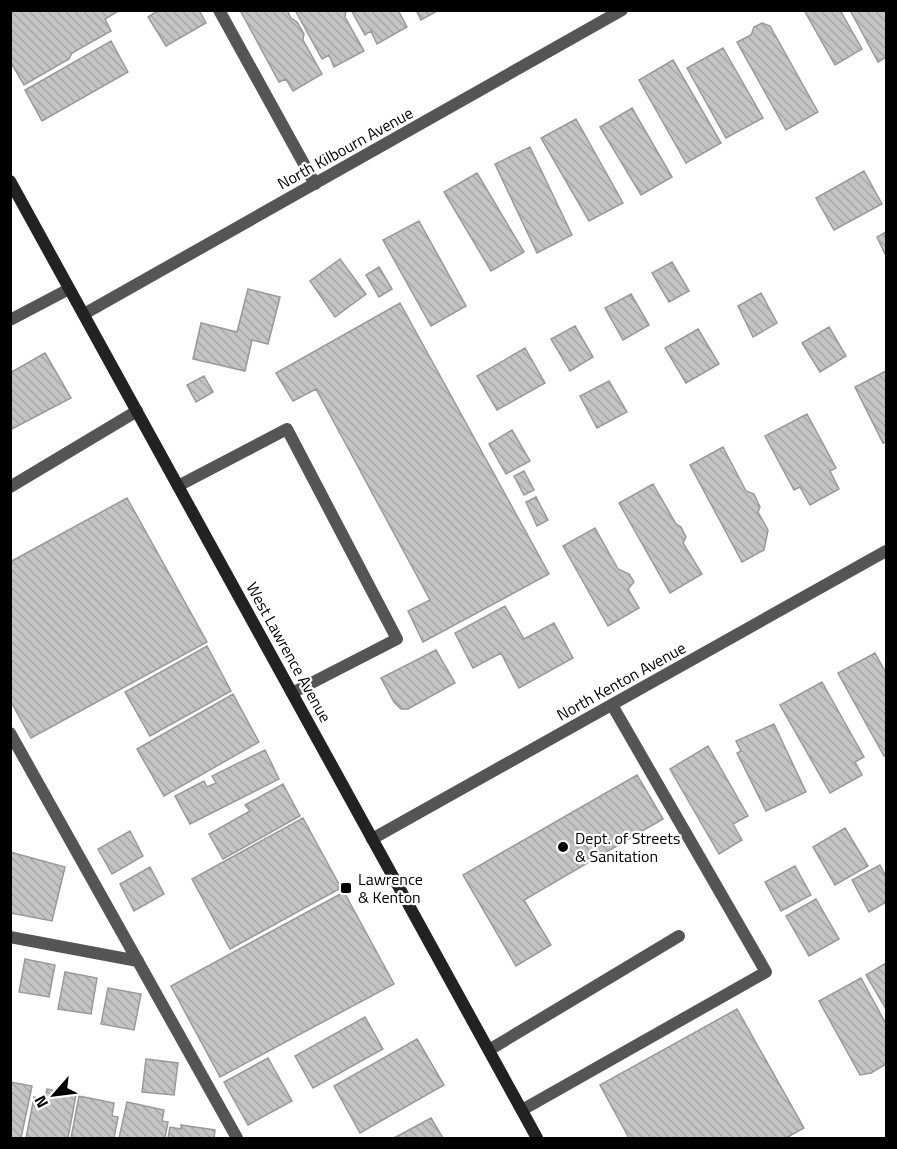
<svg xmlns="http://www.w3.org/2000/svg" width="897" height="1149" font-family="'Titillium Web',sans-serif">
  <defs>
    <pattern id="building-back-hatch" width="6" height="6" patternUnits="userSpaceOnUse" patternTransform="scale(1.5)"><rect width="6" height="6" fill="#c4c4c4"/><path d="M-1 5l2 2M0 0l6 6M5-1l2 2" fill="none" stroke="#a7a7a7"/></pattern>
  </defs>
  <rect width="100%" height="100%" fill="#fff"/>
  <path fill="url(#building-back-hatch)" stroke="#999" stroke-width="1.5" d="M 10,10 L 120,10 L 105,19 L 111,31 L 72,53 L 69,59 L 24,85 L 10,61 Z
    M 159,10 L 199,10 L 206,23 L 166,46 L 148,17 Z
    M 240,10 L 287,10 L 291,18 L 297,22 L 304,34 L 303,40 L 322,74 L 293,91 L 286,79 L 279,82 Z
    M 295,10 L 346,10 L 345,17 L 364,51 L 334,67 L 329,55 L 322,59 Z
    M 351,10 L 398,10 L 407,27 L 377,44 L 371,31 L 365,35 Z
    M 416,10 L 439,10 L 421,20 Z
    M 804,10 L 840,10 L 862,49 L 835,65 Z
    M 850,10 L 886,10 L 886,57 L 878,62 Z
    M 762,23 L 770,26 L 818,112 L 786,130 L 737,42 L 751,35 L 754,27 Z
    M 111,41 L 128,72 L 42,121 L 25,90 Z
    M 723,48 L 763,118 L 726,138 L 687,68 Z
    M 673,60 L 721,143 L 686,163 L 639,80 Z
    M 632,108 L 672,177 L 641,195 L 600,127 Z
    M 576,119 L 623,203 L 589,221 L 541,138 Z
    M 530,147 L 572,235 L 537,253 L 495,164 Z
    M 864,171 L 882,204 L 834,230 L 816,198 Z
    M 477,173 L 524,252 L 491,271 L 444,192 Z
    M 419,221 L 466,306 L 431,326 L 383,240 Z
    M 886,232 L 886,256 L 877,237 Z
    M 340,259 L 366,294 L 335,317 L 310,281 Z
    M 672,262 L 689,291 L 669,302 L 652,273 Z
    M 379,267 L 392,289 L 379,297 L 366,275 Z
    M 248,289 L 280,297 L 268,344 L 252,340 L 245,371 L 193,359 L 201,323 L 237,332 Z
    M 761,293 L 777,323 L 753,337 L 738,306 Z
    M 631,294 L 649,325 L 623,340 L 605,308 Z
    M 400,303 L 549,574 L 423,642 L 408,611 L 430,600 L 316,389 L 293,401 L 276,373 Z
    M 575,326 L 593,357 L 570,371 L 551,339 Z
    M 829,327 L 846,356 L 820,372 L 802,343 Z
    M 698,329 L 719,364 L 686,383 L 665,348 Z
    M 525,348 L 545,383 L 497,410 L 477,376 Z
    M 45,353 L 71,398 L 10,430 L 10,373 Z
    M 886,371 L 886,442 L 883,443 L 855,387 Z
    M 204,376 L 213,392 L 196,402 L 187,385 Z
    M 609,381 L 627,412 L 597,428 L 580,396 Z
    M 807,414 L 836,468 L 830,471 L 839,489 L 810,505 L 800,487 L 794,490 L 765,436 Z
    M 512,430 L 530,461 L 506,474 L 489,444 Z
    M 723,447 L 746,491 L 754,494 L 760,507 L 758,512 L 768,530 L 764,550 L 742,562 L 690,465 Z
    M 524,471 L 534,490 L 524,495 L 514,476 Z
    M 653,484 L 676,524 L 681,527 L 686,537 L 683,543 L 702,574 L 670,593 L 619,503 Z
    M 536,497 L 548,520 L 537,526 L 526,502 Z
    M 127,498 L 207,642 L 31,738 L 10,700 L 10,562 Z
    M 595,528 L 618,569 L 629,574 L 634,582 L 628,589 L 639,608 L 608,626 L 563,546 Z
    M 505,606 L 524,639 L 554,623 L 573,658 L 519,688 L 501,653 L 473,668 L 455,633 Z
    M 207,646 L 231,691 L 150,736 L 125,692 Z
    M 436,650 L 455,683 L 408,709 L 401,709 L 394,702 L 381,678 Z
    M 875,653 L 886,673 L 886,755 L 884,756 L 838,673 Z
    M 822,682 L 864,757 L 855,762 L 862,775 L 830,793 L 780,705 Z
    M 233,694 L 259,742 L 164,796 L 137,749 Z
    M 774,724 L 806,792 L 766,811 L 737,753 L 741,751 L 736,741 Z
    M 708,746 L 748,816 L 733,824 L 742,840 L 719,854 L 670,769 Z
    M 265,750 L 279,779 L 190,824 L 175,796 L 204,781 L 207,787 L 216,783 L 212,776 Z
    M 637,775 L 663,819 L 524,900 L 551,945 L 516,966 L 463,875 Z
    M 283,784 L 300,816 L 223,859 L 209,834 L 250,811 L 245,805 Z
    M 303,818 L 341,888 L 230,949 L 192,879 Z
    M 845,828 L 868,866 L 835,885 L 813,847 Z
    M 130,831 L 143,856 L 112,874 L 98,849 Z
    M 10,852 L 65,867 L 52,921 L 10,913 Z
    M 880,865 L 886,877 L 886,902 L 869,912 L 852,880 Z
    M 795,866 L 811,895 L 781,911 L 765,882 Z
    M 150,867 L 164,894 L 134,911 L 120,884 Z
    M 344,892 L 394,984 L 220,1077 L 171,986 Z
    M 816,899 L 839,939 L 809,956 L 786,916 Z
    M 25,959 L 55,965 L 49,997 L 19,992 Z
    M 886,963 L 886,1009 L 866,975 Z
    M 65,972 L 97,978 L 91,1014 L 58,1009 Z
    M 861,978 L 886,1024 L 886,1064 L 871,1073 L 860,1075 L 819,1001 Z
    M 108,988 L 141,994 L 134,1030 L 101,1024 Z
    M 737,1009 L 804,1128 L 786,1138 L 629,1138 L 600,1085 Z
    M 365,1017 L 383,1049 L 313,1088 L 295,1056 Z
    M 417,1039 L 444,1085 L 360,1133 L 334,1086 Z
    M 268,1058 L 292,1101 L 248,1125 L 224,1082 Z
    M 146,1059 L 178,1063 L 174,1095 L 142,1092 Z
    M 10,1082 L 32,1086 L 21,1138 L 10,1138 Z
    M 47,1089 L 76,1095 L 68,1138 L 26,1138 L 34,1097 L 45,1099 Z
    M 79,1096 L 114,1103 L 112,1116 L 118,1117 L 114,1138 L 71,1138 Z
    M 127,1102 L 164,1110 L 162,1121 L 168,1122 L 165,1138 L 119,1138 Z
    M 431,1118 L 443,1138 L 394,1138 Z
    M 181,1125 L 215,1130 L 214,1138 L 168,1138 L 170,1127 L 181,1129 Z"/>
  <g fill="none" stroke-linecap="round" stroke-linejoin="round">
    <path stroke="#555" stroke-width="12" d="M 219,10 L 315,184
      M 10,320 L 69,289
      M 178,486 L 287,429 L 397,639 L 292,693
      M 10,487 L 137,411
      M 10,733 L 237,1138
      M 10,937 L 138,961
      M 489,1050 L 679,936
      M 522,1110 L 766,972 L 612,705"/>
    <path stroke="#555" stroke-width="12" d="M 84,314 L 622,10
      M 372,839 L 886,551"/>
    <path stroke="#222" stroke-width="12" d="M 10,181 L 537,1138"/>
  </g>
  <g fill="#000" stroke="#fff" stroke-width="2">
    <circle cx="563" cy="847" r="6"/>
    <rect x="340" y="882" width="12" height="12" rx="3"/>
  </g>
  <g text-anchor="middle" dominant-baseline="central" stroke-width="4.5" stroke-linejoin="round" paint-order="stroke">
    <g font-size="16" fill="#000" stroke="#fff">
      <text transform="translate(345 148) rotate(-29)">North Kilbourn Avenue</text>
      <text transform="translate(289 652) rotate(61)">West Lawrence Avenue</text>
      <text transform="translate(621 681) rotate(-29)">North Kenton Avenue</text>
    </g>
    <g font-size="16" fill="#000" stroke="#fff" text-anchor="start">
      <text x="575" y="838">Dept. of Streets<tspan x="575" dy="18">&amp; Sanitation</tspan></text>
      <text x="358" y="879">Lawrence<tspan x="358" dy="18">&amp; Kenton</tspan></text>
    </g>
  </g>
  <rect width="897" height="1149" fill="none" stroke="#000000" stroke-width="24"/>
  <g transform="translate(54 1095) rotate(242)" stroke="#ffffff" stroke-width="4.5" paint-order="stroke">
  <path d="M0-4.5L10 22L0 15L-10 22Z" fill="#000000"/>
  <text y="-9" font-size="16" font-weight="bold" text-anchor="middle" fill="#000000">N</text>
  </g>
</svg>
